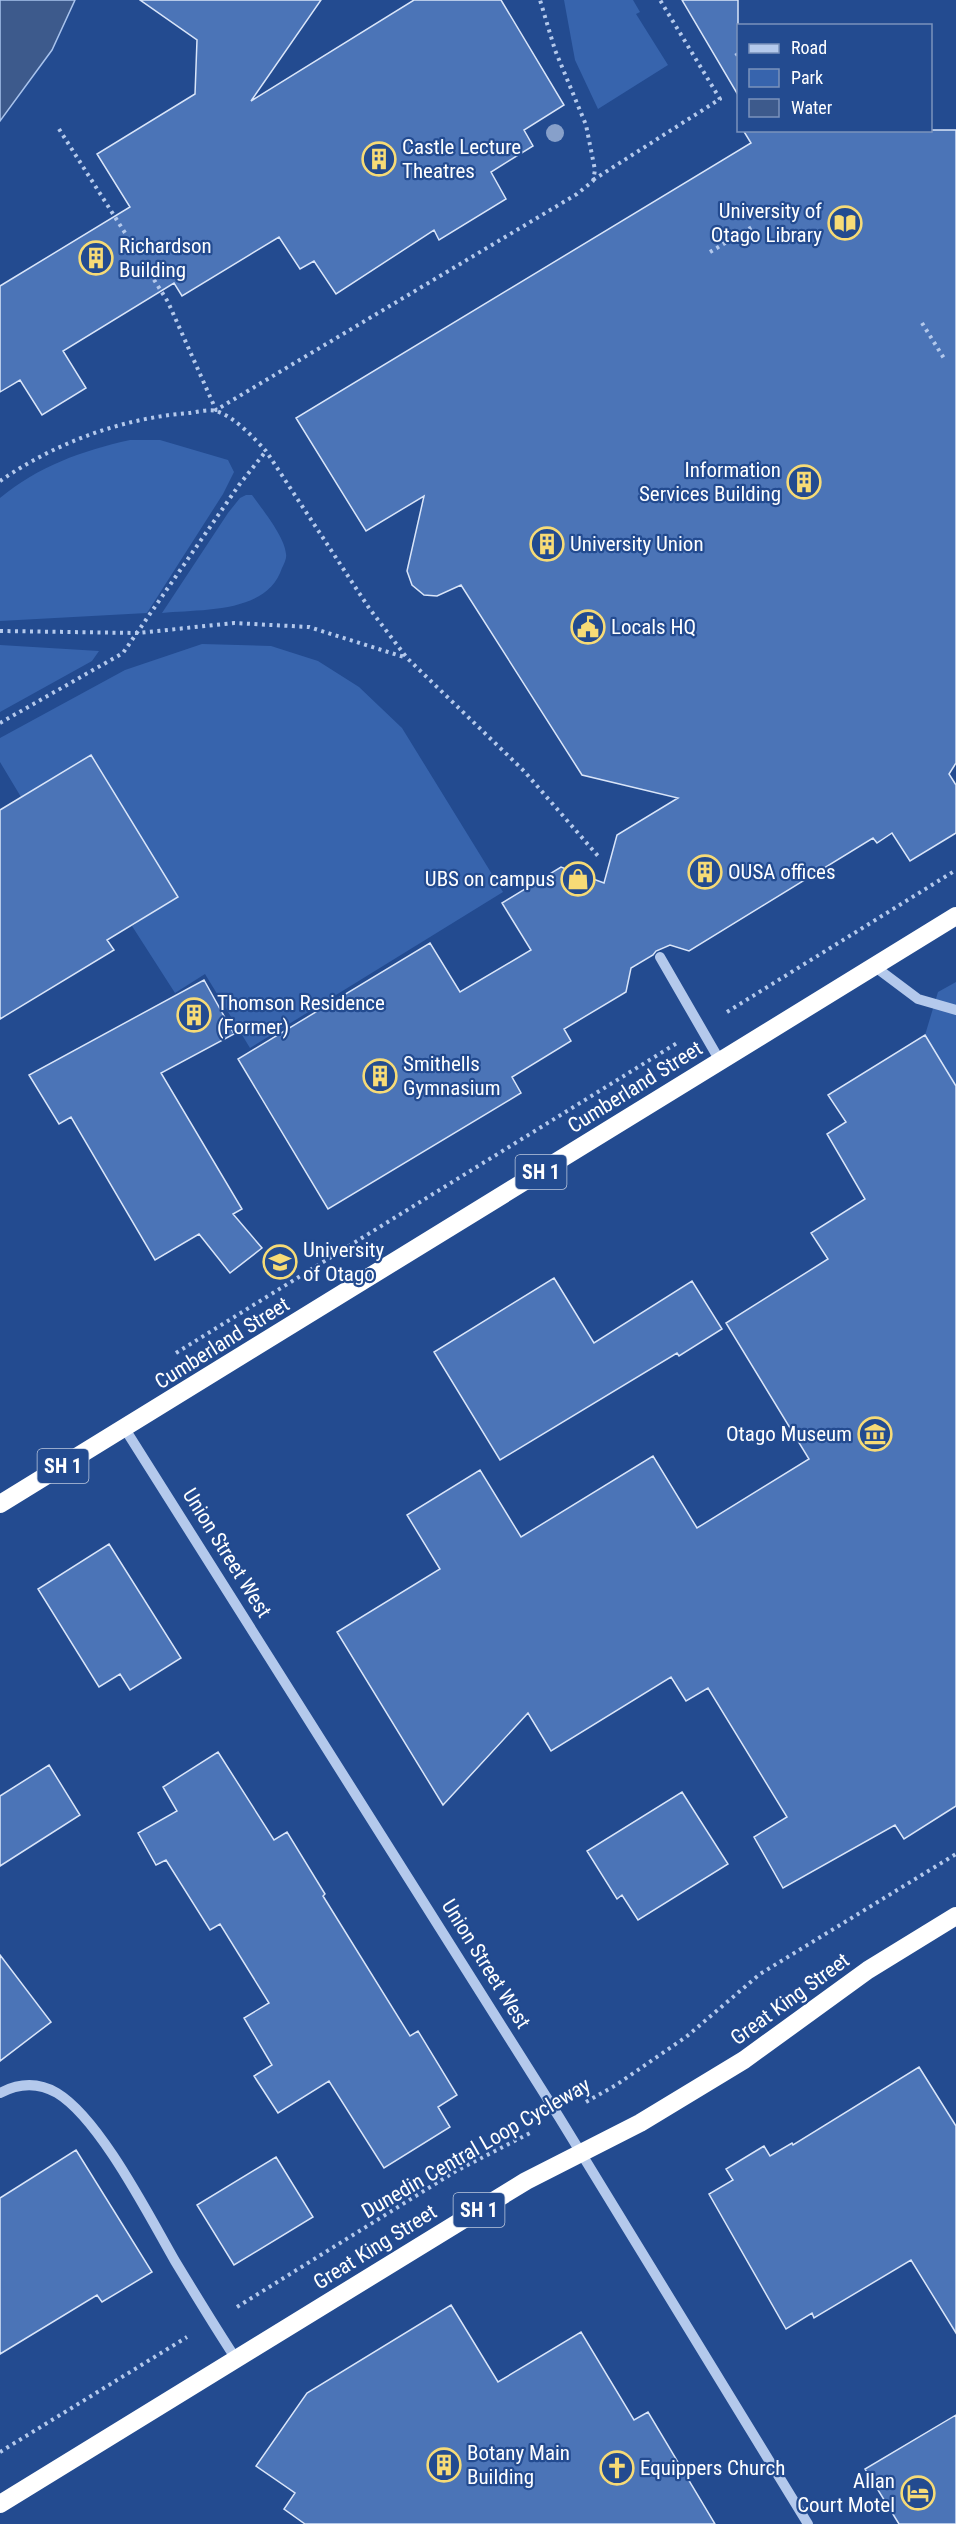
<svg xmlns="http://www.w3.org/2000/svg" width="956" height="2524" font-family="'Roboto Condensed',sans-serif">
  <rect width="100%" height="100%" fill="#234b90"/>
  <path fill="#3764ad" d="M 564,0 L 633,0 L 640,12 L 636,14 L 668,65 L 598,109 L 575,60 Z
    M 130,440 L 160,440 L 228,460 L 234,472 L 223,494 L 147,613 L 0,621 L 0,498 C 39,466 81,451 130,440 Z
    M 246,495 L 252,495 C 262,509 285,537 286,554 C 287,558 284,564 282,568 C 267,614 202,609 162,613 L 228,513 L 240,498 Z
    M 202,644 L 271,646 L 318,661 L 359,687 L 402,728 L 503,892 L 250,1048 L 205,974 L 175,993 L 132,926 L 177,897 L 91,755 L 21,797 L 0,762 L 0,738 L 125,670 Z
    M 0,645 L 99,651 L 92,661 L 0,712 Z
    M 956,982 L 956,1086 L 925,1035 L 938,992 Z"/>
  <path fill="#3d5a8c" stroke="#a8c3ed" stroke-width="1.5" d="M 0,0 L 75,0 L 52,50 L 0,121 Z"/>
  <path fill="#4b74b7" stroke="#d9e5f9" stroke-width="1.5" d="M 140,0 L 321,0 L 251,101 L 414,0 L 501,0 L 564,105 L 524,130 L 533,146 L 491,172 L 506,199 L 439,240 L 434,230 L 336,294 L 314,261 L 300,269 L 279,237 L 182,296 L 174,283 L 63,351 L 86,388 L 42,415 L 20,380 L 0,392 L 0,286 L 130,207 L 97,154 L 195,94 L 197,40 Z
    M 682,0 L 738,0 L 738,95 Z
    M 743,130 L 956,130 L 956,763 L 949,774 L 956,785 L 956,833 L 910,861 L 892,833 L 877,843 L 873,838 L 689,951 L 670,945 L 656,951 L 653,955 L 631,968 L 626,992 L 564,1029 L 571,1041 L 512,1077 L 521,1093 L 328,1209 L 238,1059 L 430,943 L 460,992 L 531,950 L 502,903 L 561,867 L 604,883 L 617,835 L 678,798 L 582,775 L 461,585 L 437,596 L 424,595 L 412,585 L 407,571 L 424,496 L 366,531 L 296,418 L 751,143 Z
    M 91,755 L 178,897 L 107,940 L 114,950 L 0,1019 L 0,810 Z
    M 204,980 L 234,1034 L 161,1073 L 242,1209 L 233,1214 L 262,1248 L 230,1273 L 199,1234 L 155,1260 L 71,1117 L 59,1124 L 29,1075 Z
    M 925,1035 L 956,1086 L 956,1806 L 904,1839 L 895,1825 L 783,1888 L 754,1837 L 787,1817 L 708,1688 L 686,1701 L 671,1677 L 551,1751 L 528,1713 L 443,1805 L 337,1632 L 440,1569 L 407,1515 L 480,1470 L 521,1537 L 653,1456 L 697,1528 L 809,1459 L 726,1323 L 828,1259 L 811,1233 L 865,1199 L 827,1134 L 846,1122 L 828,1095 Z
    M 554,1278 L 594,1343 L 692,1281 L 722,1329 L 679,1356 L 677,1353 L 500,1460 L 434,1352 Z
    M 109,1544 L 181,1658 L 130,1690 L 120,1674 L 99,1687 L 38,1589 Z
    M 218,1752 L 274,1840 L 287,1832 L 325,1894 L 323,1896 L 410,2036 L 418,2031 L 457,2095 L 438,2107 L 450,2127 L 384,2168 L 329,2081 L 278,2113 L 254,2076 L 272,2065 L 244,2018 L 269,2003 L 220,1924 L 210,1930 L 166,1860 L 156,1865 L 138,1833 L 177,1811 L 163,1787 Z
    M 49,1765 L 80,1815 L 0,1866 L 0,1796 Z
    M 682,1792 L 728,1864 L 638,1920 L 622,1895 L 617,1899 L 587,1851 Z
    M 0,1955 L 51,2022 L 0,2061 Z
    M 919,2067 L 956,2126 L 956,2333 L 911,2260 L 814,2318 L 812,2313 L 786,2329 L 709,2194 L 733,2180 L 726,2169 L 764,2146 L 770,2156 L 792,2143 L 793,2145 Z
    M 76,2150 L 152,2272 L 102,2302 L 97,2295 L 0,2354 L 0,2198 Z
    M 276,2157 L 313,2217 L 234,2265 L 197,2205 Z
    M 451,2305 L 498,2382 L 581,2332 L 634,2420 L 648,2412 L 715,2524 L 305,2524 L 284,2509 L 295,2493 L 256,2466 L 307,2393 Z
    M 956,2415 L 956,2524 L 899,2524 L 865,2469 Z"/>
  <g fill="none" stroke-linecap="round" stroke-linejoin="round">
    <path stroke="#b4c9ec" stroke-width="4" stroke-dasharray="3 4.5" stroke-linecap="butt" d="M 736,53 L 738,56
      M 59,129 L 127,236
      M 593,180 L 720,99 L 660,0
      M 710,252 L 752,227
      M 146,267 L 168,302 L 216,410 L 577,194 L 593,181 L 595,170 L 586,125 L 555,50 L 540,0
      M 922,323 L 945,360
      M 0,481 C 55,443 122,418 189,413 C 197,412 209,409 216,411 C 235,417 253,437 266,451 L 369,608 L 407,658 L 524,771 L 598,856
      M 0,631 L 138,633 L 234,623 L 309,627 L 407,658
      M 0,723 L 123,653 L 239,485 L 266,451
      M 727,1012 L 956,870
      M 176,1353 L 677,1043
      M 586,2102 L 616,2085 L 686,2037 L 760,1974 L 956,1854
      M 237,2307 L 456,2171 L 532,2132
      M 0,2452 L 187,2337"/>
    <path stroke="#b4c9ec" stroke-width="10" d="M 660,957 L 720,1061
      M 874,966 L 918,999 L 956,1010
      M 125,1429 L 559,2117 L 808,2524
      M 0,2093 C 19,2083 38,2082 57,2093 C 100,2119 149,2216 175,2261 C 195,2294 215,2327 236,2359"/>
    <path stroke="#fff" stroke-width="18" d="M 0,1504 L 956,916
      M 0,2504 L 526,2181 L 640,2123 L 744,2060 L 868,1970 L 956,1916"/>
  </g>
  <circle fill="#87a0ca" cx="555" cy="133" r="9"/>
  <defs>
    <g id="building-ring" transform="scale(1.725)"><circle r="9.5" fill="#234b90" stroke="#f7db76" stroke-width="1.5"/><path d="M-4-6H4V6H1V3H-1V6H-4ZM-2.5-4.3h1.7v1.8h-1.7ZM.8-4.3h1.7v1.8H.8ZM-2.5-1h1.7V.8h-1.7ZM.8-1h1.7V.8H.8Z" fill="#f7db76"/></g>
    <g id="library-ring" transform="scale(1.725)"><circle r="9.5" fill="#234b90" stroke="#f7db76" stroke-width="1.5"/><path d="M-6-4Q-3-5.5-.7-3.5V5Q-3 3-6 4ZM6-4Q3-5.5 .7-3.5V5Q3 3 6 4Z" fill="#f7db76"/></g>
    <g id="civic-ring" transform="scale(1.725)"><circle r="9.5" fill="#234b90" stroke="#f7db76" stroke-width="1.5"/><path d="M-.6-6.5H3V-4.5H.6V-3L4-1V1h2V6H-6V1h2V-1L-.6-3ZM-1.2 2.5V6h2.4V2.5Z" fill="#f7db76"/></g>
    <g id="shop-ring" transform="scale(1.725)"><circle r="9.5" fill="#234b90" stroke="#f7db76" stroke-width="1.5"/><path d="M-5-2.5h2.3a2.7 3.5 0 0 1 5.4 0H5L5.5 6h-11ZM-1.5-2.5h3a1.5 2.3 0 0 0-3 0Z" fill="#f7db76"/></g>
    <g id="university-ring" transform="scale(1.725)"><circle r="9.5" fill="#234b90" stroke="#f7db76" stroke-width="1.5"/><path d="M0-5L7-2L0 1L-7-2ZM-4 1L0 2.5L4 1V4Q0 6-4 4Z" fill="#f7db76"/></g>
    <g id="museum-ring" transform="scale(1.725)"><circle r="9.5" fill="#234b90" stroke="#f7db76" stroke-width="1.5"/><path d="M0-6L6-3V-2H-6V-3ZM-5-1h2V3h-2ZM-1-1h2V3h-2ZM3-1h2V3H3ZM-6 4H6V6H-6Z" fill="#f7db76"/></g>
    <g id="church-ring" transform="scale(1.725)"><circle r="9.5" fill="#234b90" stroke="#f7db76" stroke-width="1.5"/><path d="M-1.2-6h2.4v3.5h3.3v2.4h-3.3V6h-2.4V-.1h-3.3v-2.4h3.3Z" fill="#f7db76"/></g>
    <g id="hotel-ring" transform="scale(1.725)"><circle r="9.5" fill="#234b90" stroke="#f7db76" stroke-width="1.5"/><path d="M-6-4.5h1.5V1H6V5H4.5V3h-9V5H-6ZM-4 0a1.8 1.8 0 1 1 3.6 0ZM.5 0V-2.5h3Q6-2.5 6 0Z" fill="#f7db76"/></g>
  </defs>
  <g fill-rule="evenodd">
    <use href="#building-ring" x="379" y="159"/>
    <use href="#library-ring" x="845" y="223"/>
    <use href="#building-ring" x="96" y="258"/>
    <use href="#building-ring" x="804" y="482"/>
    <use href="#building-ring" x="547" y="544"/>
    <use href="#civic-ring" x="588" y="627"/>
    <use href="#building-ring" x="705" y="872"/>
    <use href="#shop-ring" x="578" y="879"/>
    <use href="#building-ring" x="194" y="1015"/>
    <use href="#building-ring" x="380" y="1076"/>
    <use href="#university-ring" x="280" y="1262"/>
    <use href="#museum-ring" x="875" y="1434"/>
    <use href="#building-ring" x="444" y="2465"/>
    <use href="#church-ring" x="617" y="2468"/>
    <use href="#hotel-ring" x="918" y="2493"/>
  </g>
  <g text-anchor="middle" dominant-baseline="central" stroke-width="4.5" stroke-linejoin="round" paint-order="stroke">
    <g fill="#234b90" stroke="#bdc9de" stroke-width="1.5">
      <rect x="515.5" y="1155" width="51" height="34" rx="4.5"/>
      <rect x="37.5" y="1449" width="51" height="34" rx="4.5"/>
      <rect x="453.5" y="2193" width="51" height="34" rx="4.5"/>
    </g>
    <g font-size="20" font-weight="bold" fill="#fff">
      <text x="541" y="1172">SH 1</text>
      <text x="63" y="1466">SH 1</text>
      <text x="479" y="2210">SH 1</text>
    </g>
    <g font-size="21" fill="#fff" stroke="#234b90" text-anchor="start">
      <text x="402" y="147">Castle Lecture<tspan x="402" dy="24">Theatres</tspan></text>
      <text x="822" y="211" text-anchor="end">University of<tspan x="822" dy="24">Otago Library</tspan></text>
      <text x="119" y="246">Richardson<tspan x="119" dy="24">Building</tspan></text>
      <text x="781" y="470" text-anchor="end">Information<tspan x="781" dy="24">Services Building</tspan></text>
      <text x="570" y="544">University Union</text>
      <text x="611" y="627">Locals HQ</text>
      <text x="728" y="872">OUSA offices</text>
      <text x="555" y="879" text-anchor="end">UBS on campus</text>
      <text x="217" y="1003">Thomson Residence<tspan x="217" dy="24">(Former)</tspan></text>
      <text x="403" y="1064">Smithells<tspan x="403" dy="24">Gymnasium</tspan></text>
      <text x="303" y="1250">University<tspan x="303" dy="24">of Otago</tspan></text>
      <text x="852" y="1434" text-anchor="end">Otago Museum</text>
      <text x="467" y="2453">Botany Main<tspan x="467" dy="24">Building</tspan></text>
      <text x="640" y="2468">Equippers Church</text>
      <text x="895" y="2481" text-anchor="end">Allan<tspan x="895" dy="24">Court Motel</tspan></text>
    </g>
    <g font-size="21" fill="#fff" stroke="#234b90">
      <text transform="translate(635 1087) rotate(-32)">Cumberland Street</text>
      <text transform="translate(222 1343) rotate(-32)">Cumberland Street</text>
      <text transform="translate(227 1553) rotate(58)">Union Street West</text>
      <text transform="translate(486 1964) rotate(58)">Union Street West</text>
      <text transform="translate(790 1999) rotate(-36)">Great King Street</text>
      <text transform="translate(476 2148) rotate(-30)">Dunedin Central Loop Cycleway</text>
      <text transform="translate(375 2247) rotate(-32)">Great King Street</text>
    </g>
  </g>
  <rect x="737" y="24" width="195" height="108" fill="#234b90" stroke="#7b93bc" stroke-width="1.5"/>
  <rect x="749" y="44" width="30" height="9" fill="#b4c9ec" stroke="#7b93bc" stroke-width="1.5"/>
  <text x="791" y="54" font-size="18" fill="#ffffff">Road</text>
  <rect x="749" y="69" width="30" height="18" fill="#3764ad" stroke="#7b93bc" stroke-width="1.5"/>
  <text x="791" y="84" font-size="18" fill="#ffffff">Park</text>
  <rect x="749" y="99" width="30" height="18" fill="#3d5a8c" stroke="#7b93bc" stroke-width="1.5"/>
  <text x="791" y="114" font-size="18" fill="#ffffff">Water</text>
</svg>
